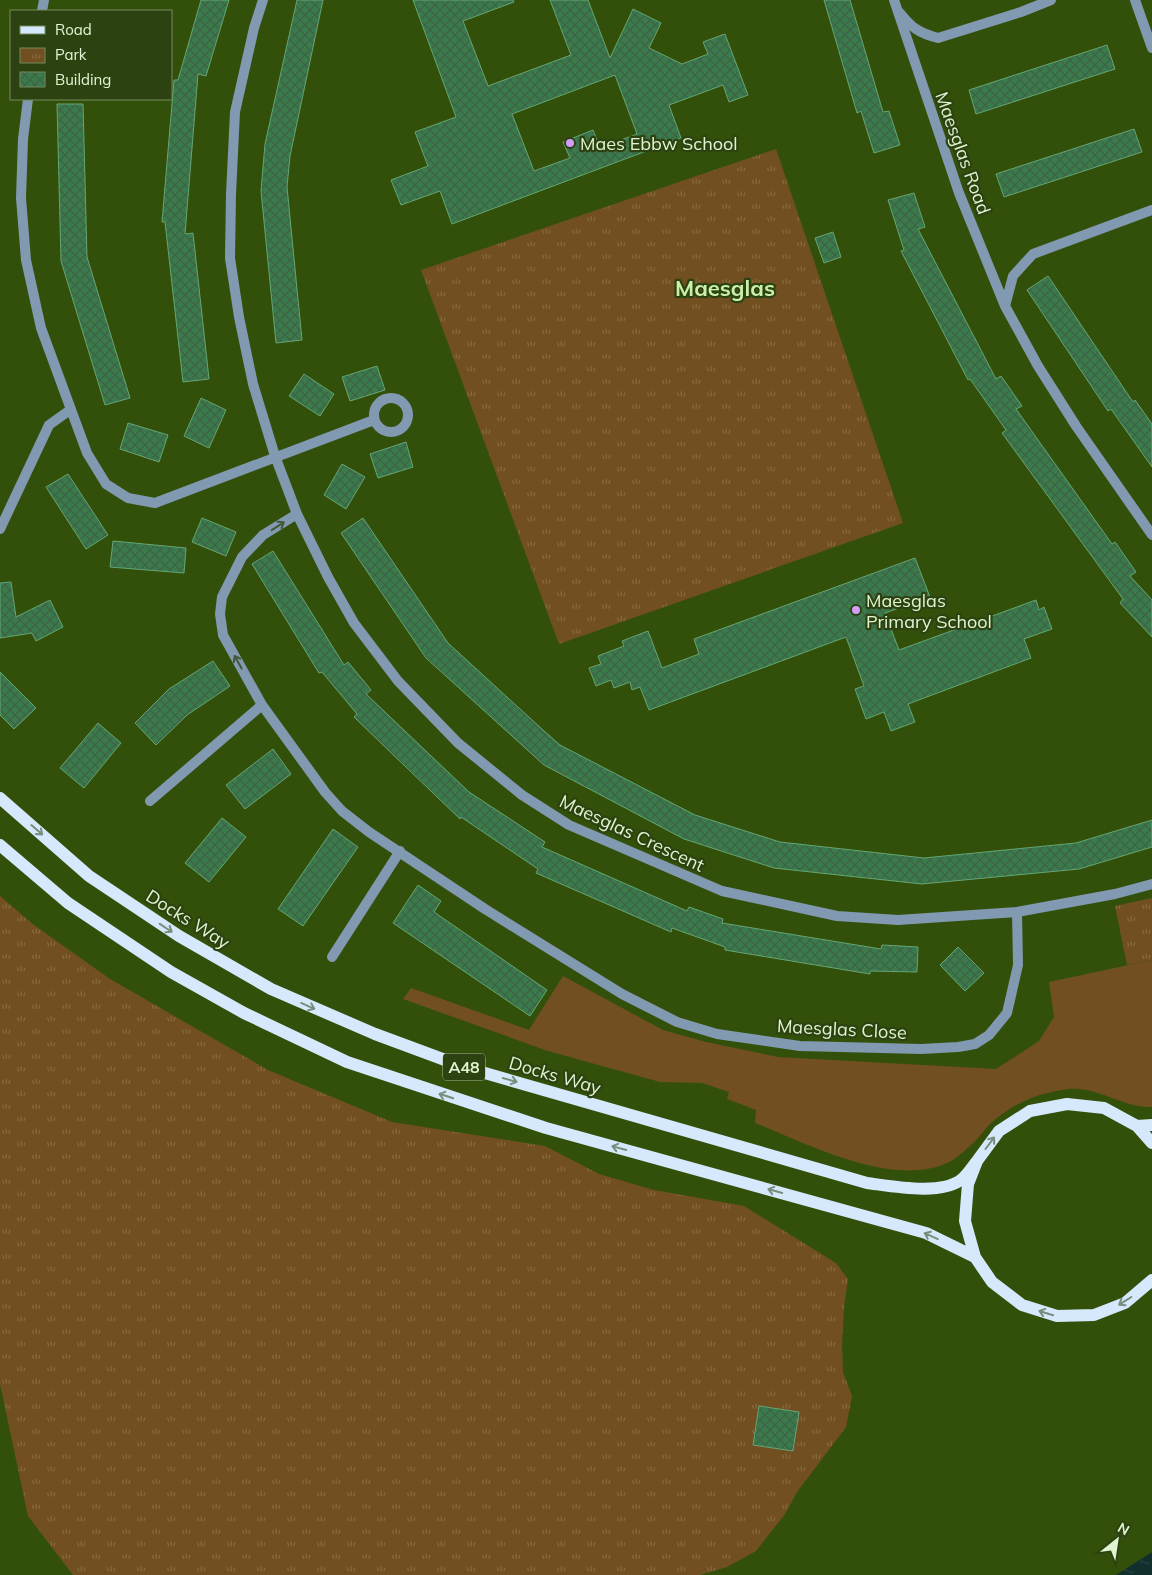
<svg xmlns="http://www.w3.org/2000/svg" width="1152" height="1575" font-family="Mulish,sans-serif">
  <defs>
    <pattern id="park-tufts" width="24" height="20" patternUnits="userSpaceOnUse" patternTransform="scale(1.25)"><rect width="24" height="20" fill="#724f21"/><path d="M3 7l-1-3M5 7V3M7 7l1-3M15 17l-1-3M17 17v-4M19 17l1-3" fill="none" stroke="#866940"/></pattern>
    <pattern id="water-ripples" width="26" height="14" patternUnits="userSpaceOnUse" patternTransform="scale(1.25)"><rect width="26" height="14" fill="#122f2d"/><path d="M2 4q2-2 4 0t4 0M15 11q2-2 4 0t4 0" fill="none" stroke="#294441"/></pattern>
    <pattern id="building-cross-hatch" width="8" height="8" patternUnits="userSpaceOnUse" patternTransform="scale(1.25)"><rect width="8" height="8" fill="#3a7b4c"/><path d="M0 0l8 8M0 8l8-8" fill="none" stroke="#3f6246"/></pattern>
  </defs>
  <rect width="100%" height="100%" fill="#33500a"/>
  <path fill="#724f21" d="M 1152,960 L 1152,1107 C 1126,1108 1104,1091 1079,1089 C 1069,1088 1057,1091 1048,1093 C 1027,1097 1005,1110 989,1125 C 984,1130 980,1137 974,1142 C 967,1149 956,1159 947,1163 C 891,1188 808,1144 755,1123 L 756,1110 L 727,1099 L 729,1092 L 702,1083 L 660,1082 L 548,1051 L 403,999 L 411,988 L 529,1030 L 563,976 L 663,1030 L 706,1042 L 778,1057 L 996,1069 L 1039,1041 L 1054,1017 L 1049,982 Z"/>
  <path fill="url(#park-tufts)" d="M 776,149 L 903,523 L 559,644 L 421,270 Z
    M 0,896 L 34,925 L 110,979 L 268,1070 L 392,1122 L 545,1146 L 599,1174 L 654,1190 L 744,1206 L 836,1263 L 848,1279 L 844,1307 L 842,1346 L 843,1372 L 852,1396 L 846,1427 L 797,1492 L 785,1514 L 756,1551 L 727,1567 L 700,1575 L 73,1575 L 28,1516 L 0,1384 Z
    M 1152,898 L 1152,960 L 1127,965 L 1115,906 Z"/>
  <path fill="url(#water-ripples)" d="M 1152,1552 L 1152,1575 L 1116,1575 Z"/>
  <path fill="url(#building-cross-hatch)" stroke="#65a674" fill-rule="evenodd" d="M 201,0 L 229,0 L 206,76 L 198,74 L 185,234 L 193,233 L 209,379 L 183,382 L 165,222 L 162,222 L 174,80 L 178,80 Z
    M 297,0 L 323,0 L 290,156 L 287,187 L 302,340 L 276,343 L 261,191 L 265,144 Z
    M 413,0 L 513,0 L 514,2 L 463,21 L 488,86 L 571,55 L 550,0 L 588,0 L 610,58 L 633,9 L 661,23 L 649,48 L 682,64 L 708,54 L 703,42 L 725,34 L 748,95 L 729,102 L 723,85 L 669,105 L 681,138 L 452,224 L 440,191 L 401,205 L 391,180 L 428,166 L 415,132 L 456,117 ZM 615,75 L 637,134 L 600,148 L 593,130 L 563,142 L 570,158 L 534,171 L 512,114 Z
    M 824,0 L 850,0 L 883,112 L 889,111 L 900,145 L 874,153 L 861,111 L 857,113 Z
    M 1107,45 L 1115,69 L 976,114 L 969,90 Z
    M 57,104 L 83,104 L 87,257 L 130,398 L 105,405 L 61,261 Z
    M 1134,129 L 1142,152 L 1004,197 L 996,174 Z
    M 914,193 L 925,227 L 918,229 L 996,379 L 1001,376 L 1022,406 L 1016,409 L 1112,544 L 1115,542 L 1136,572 L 1130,576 L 1152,600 L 1152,637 L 1120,603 L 1123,599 L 1002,433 L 1006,430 L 970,379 L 968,380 L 901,251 L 904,250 L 888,200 Z
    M 833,232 L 841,257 L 824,263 L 815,238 Z
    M 1048,276 L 1133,402 L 1135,400 L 1152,424 L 1152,467 L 1111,409 L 1108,411 L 1027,290 Z
    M 377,366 L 385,390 L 350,401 L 342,377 Z
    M 304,374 L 334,394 L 320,416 L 289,396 Z
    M 201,398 L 226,410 L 209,448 L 184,436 Z
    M 128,423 L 168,435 L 159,462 L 120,449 Z
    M 406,442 L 413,467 L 378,478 L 370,454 Z
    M 342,464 L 365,477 L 346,509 L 324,495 Z
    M 68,474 L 108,535 L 86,549 L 46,487 Z
    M 202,518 L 236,532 L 226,556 L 192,542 Z
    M 363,518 L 448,643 L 543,730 L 560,745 L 695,815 L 780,842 L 924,858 L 1076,843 L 1152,820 L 1152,847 L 1079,869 L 922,884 L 774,868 L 684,839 L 544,765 L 426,658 L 341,533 Z
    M 113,541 L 186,548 L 184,573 L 110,567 Z
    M 273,551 L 344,665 L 348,662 L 371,690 L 366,694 L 469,792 L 545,842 L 542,847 L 687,911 L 689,907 L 723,919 L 722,923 L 881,949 L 882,945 L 918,947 L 917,972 L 870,971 L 870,974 L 725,950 L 725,947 L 672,928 L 671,932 L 536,873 L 538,869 L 461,817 L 460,819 L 354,717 L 357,714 L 322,672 L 319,673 L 252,564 Z
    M 915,558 L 930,597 L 885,613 L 899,650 L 1036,600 L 1039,610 L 1044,607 L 1052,629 L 1024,639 L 1031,658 L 908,704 L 915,722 L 891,731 L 884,712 L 866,719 L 855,689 L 864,686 L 846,637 L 649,710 L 640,687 L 632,690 L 630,682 L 614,688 L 611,680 L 596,686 L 589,668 L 601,664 L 598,656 L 624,646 L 622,641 L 648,631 L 662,668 L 699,654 L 694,639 Z
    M 11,582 L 16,617 L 50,600 L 63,627 L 36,641 L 32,633 L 0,638 L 0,583 Z
    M 213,661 L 230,686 L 187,715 L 156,745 L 135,723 L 169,689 Z
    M 0,672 L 36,708 L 14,729 L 0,715 Z
    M 98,723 L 121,743 L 84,788 L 60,768 Z
    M 273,749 L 291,774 L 245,809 L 226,785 Z
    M 222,818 L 246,837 L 209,882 L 185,863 Z
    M 333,829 L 358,847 L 303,926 L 278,909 Z
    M 418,885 L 441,901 L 434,912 L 547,990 L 530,1016 L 393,923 Z
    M 958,947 L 984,973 L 965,991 L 940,965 Z
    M 759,1406 L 799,1412 L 793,1451 L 753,1445 Z"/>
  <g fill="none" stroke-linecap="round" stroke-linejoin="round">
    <path stroke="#8299b2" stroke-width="10" d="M 263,0 L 254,28 L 235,112 L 231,194 L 230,258 L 239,317 L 253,384 L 275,456 L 297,514 L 328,577 L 354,623 L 398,681 L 458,743 L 522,795 L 569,825 L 722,891 L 837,916 L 898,920 L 1017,912 L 1115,894 L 1152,884
      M 894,0 L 959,193 L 1005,306 L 1038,366 L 1076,426 L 1152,535
      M 1135,0 L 1152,48
      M 42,11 L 44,0
      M 900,13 C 912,28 919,33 938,38 L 1021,12 L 1051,0
      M 28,99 L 23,139 L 21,198 L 26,260 L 41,328 L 87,453 L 106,484 L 128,498 L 155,503 L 374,420
      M 1005,306 L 1013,276 L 1033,254 L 1152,210
      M374 415a17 17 0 1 1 34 0a17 17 0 1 1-34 0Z
      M 297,514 L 263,535 L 242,557 L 222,597 L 220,614 L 223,635 L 262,705 L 325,792 L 342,811 L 369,832 L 485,909 L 622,994 L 677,1022 L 717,1034 L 800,1046 L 921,1049 L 958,1047 L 975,1044 L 989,1035 L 1007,1013 L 1018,965 L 1017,912
      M 0,529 L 49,425 L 70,410
      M 150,801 L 262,705
      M 332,957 L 400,851"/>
    <path stroke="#d5e8fc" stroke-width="12" d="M 0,798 L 89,876 L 179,936 L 271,989 L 375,1034 L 464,1067 L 867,1183 C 891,1186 942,1196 962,1179 C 968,1174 972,1167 977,1161
      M 0,845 L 68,903 L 171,972 L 244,1013 L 347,1062 L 546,1128 L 926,1233 L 975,1257
      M 1137,1126 L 1152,1125
      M 1152,1143 L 1137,1126 L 1104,1108 L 1067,1104 L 1030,1111 L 999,1131 L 977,1161 L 968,1184 L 965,1221 L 975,1257 L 992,1282 L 1022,1305 L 1057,1316 L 1094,1315 L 1125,1303 L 1152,1280"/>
  </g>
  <defs><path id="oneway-shaft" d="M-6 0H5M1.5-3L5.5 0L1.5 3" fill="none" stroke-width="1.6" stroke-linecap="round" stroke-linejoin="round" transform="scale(1.25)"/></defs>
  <g stroke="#425839">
    <use href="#oneway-shaft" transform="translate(278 526) rotate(-33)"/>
    <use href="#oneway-shaft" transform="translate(238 662) rotate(-119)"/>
  </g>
  <g stroke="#788d7b">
    <use href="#oneway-shaft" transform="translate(37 830) rotate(41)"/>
    <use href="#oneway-shaft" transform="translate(166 928) rotate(34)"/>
    <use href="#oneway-shaft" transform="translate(308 1006) rotate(24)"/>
    <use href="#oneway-shaft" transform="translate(510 1080) rotate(16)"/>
    <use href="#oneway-shaft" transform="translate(446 1096) rotate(-162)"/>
    <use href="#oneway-shaft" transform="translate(990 1143) rotate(-53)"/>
    <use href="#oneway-shaft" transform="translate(619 1148) rotate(-165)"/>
    <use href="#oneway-shaft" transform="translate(775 1191) rotate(-164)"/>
    <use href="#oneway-shaft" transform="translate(931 1236) rotate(-156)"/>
    <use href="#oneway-shaft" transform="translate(1125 1301) rotate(148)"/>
    <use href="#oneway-shaft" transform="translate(1046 1313) rotate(-163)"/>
  </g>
  <g fill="#d49cfb" stroke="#2c4311" stroke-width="2">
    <circle cx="570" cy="143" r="5"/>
    <circle cx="856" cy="610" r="5"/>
  </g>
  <g text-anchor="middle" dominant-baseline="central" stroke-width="4.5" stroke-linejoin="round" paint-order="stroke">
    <rect fill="#2c4311" stroke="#abbf97" stroke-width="1" x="443" y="1053.5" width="42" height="27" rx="4"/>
    <g font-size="16" font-weight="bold" fill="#e1f4d1">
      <text x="464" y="1067">A48</text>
    </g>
    <g font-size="18" fill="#e1f4d1" stroke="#2c4311" text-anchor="start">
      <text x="580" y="143">Maes Ebbw School</text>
      <text x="866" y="600">Maesglas<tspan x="866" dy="21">Primary School</tspan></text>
    </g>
    <g font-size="18" fill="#e1f4d1" stroke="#2c4311">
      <text transform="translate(963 153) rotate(70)">Maesglas Road</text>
      <text transform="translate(632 833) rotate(25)">Maesglas Crescent</text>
      <text transform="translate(188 919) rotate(32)">Docks Way</text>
      <text transform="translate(842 1029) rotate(3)">Maesglas Close</text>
      <text transform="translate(555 1075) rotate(16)">Docks Way</text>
    </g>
    <g font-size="22" font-weight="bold" fill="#cbf0aa" stroke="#2c4311">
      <text x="725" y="288">Maesglas</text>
    </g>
  </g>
  <rect x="10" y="10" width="162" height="90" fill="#2c4311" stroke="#748a5e"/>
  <rect x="20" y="26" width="25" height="8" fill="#d5e8fc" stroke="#748a5e"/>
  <text x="55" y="35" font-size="15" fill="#e1f4d1">Road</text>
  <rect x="20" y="48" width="25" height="15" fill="url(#park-tufts)" stroke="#748a5e"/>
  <text x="55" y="60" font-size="15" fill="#e1f4d1">Park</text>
  <rect x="20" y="72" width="25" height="15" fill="url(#building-cross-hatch)" stroke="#748a5e"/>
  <text x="55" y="85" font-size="15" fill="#e1f4d1">Building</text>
  <g transform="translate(1117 1540) rotate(30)" stroke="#2c4311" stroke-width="4" paint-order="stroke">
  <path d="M0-4L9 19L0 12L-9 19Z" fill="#e1f4d1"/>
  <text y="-8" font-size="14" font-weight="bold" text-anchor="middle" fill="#e1f4d1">N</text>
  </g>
</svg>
